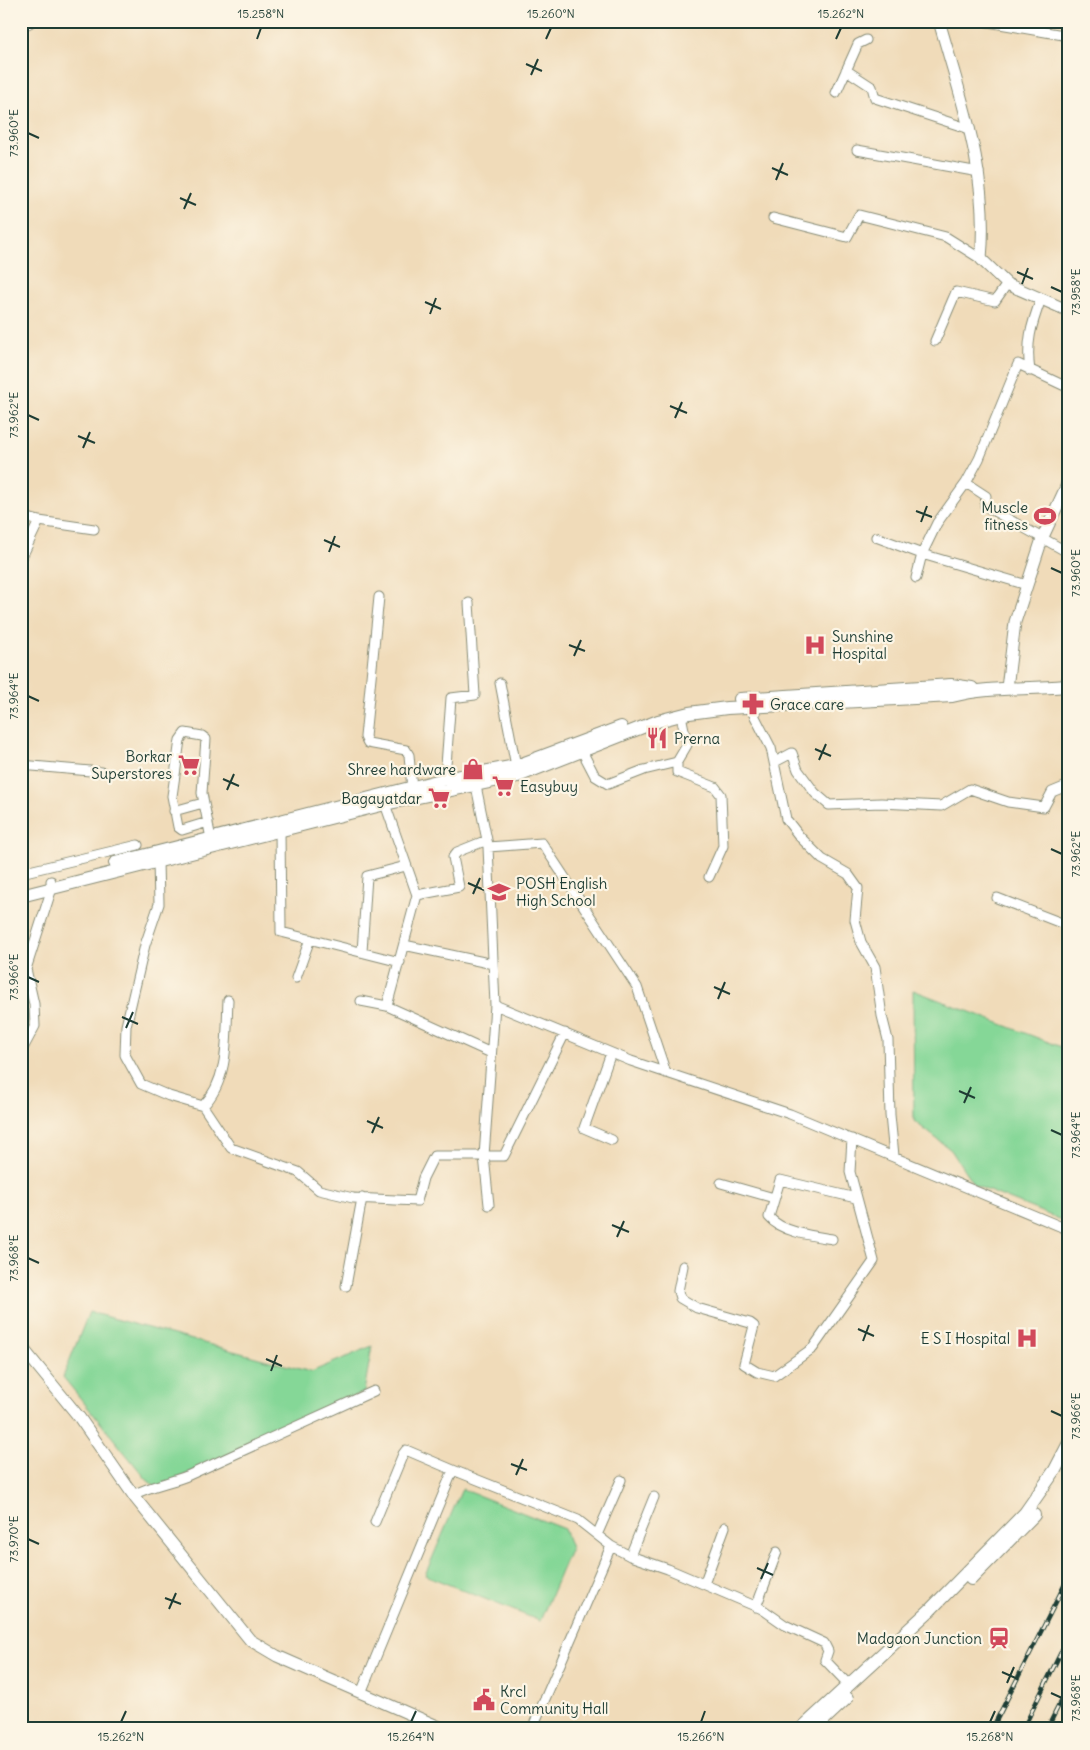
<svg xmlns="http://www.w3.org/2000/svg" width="1090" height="1750" font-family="Delius,sans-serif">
  <rect width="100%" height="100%" fill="#fcf5e5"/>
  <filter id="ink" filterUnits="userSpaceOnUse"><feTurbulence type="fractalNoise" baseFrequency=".02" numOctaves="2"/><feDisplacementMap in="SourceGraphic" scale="10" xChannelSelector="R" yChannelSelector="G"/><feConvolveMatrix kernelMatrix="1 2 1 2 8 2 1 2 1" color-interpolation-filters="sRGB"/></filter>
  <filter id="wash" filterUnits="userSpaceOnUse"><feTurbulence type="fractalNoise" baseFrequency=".0096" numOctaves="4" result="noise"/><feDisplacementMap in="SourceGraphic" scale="20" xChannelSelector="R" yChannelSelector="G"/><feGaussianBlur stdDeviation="1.12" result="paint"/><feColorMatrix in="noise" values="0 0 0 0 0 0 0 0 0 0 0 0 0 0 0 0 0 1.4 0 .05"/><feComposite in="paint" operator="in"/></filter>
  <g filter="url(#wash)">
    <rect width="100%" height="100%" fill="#f0dbb9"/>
    <path fill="#85d797" stroke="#528a66" d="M 913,990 L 1069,1050 L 1069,1223 L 974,1185 L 951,1150 L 914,1121 Z
      M 89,1312 L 311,1372 L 372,1346 L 364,1392 L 157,1488 L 147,1480 L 63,1377 Z
      M 462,1489 L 564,1529 L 571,1548 L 540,1621 L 425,1575 Z"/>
  </g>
  <g filter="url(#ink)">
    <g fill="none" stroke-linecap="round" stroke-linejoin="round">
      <g stroke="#888c76" stroke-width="11">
        <path id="minor" d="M 982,21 L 1069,36
          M 846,70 L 872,87 L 875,98 L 970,129
          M 836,93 L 858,44 L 866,40
          M 857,150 L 979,172
          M 773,218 L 847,237 L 859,215 L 946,237 L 981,259
          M 935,341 L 956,292 L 995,301 L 1007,284
          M 1030,371 C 1026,343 1031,326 1041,299
          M 966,483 L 979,459 L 1018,364 L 1069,388
          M 21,516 L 39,521 L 21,559
          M 39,521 L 94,529
          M 876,537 L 922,554 L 937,523 L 966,483 L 986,496 L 985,506 L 1069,553
          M 916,578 L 922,554 L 1027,585
          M 379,597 L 365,737 L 368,743 L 406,750 L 409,755 L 412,789
          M 500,683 L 516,766
          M 750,707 L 771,748 L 786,819 L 800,837 L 822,859 L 848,874 L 858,888 L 855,920 L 861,942 L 875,967 L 882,1016 L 888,1040 L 890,1115 L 894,1156
          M 582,751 L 595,776 L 608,784 L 644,770 L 677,762 L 687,745 L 681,715
          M 677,762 L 677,772 L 715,787 L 721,795 L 723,846 L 709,877
          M 775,762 L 792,753 L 798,770 L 815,793 L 829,805 L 881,803 L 941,806 L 970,789 L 1008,802 L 1044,807 L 1052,792 L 1069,785
          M 21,765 L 102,772
          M 445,779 L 451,698 L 475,695 L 469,603
          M 475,781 L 488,845
          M 385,804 L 417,895 L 387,1006 L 491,1053
          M 174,811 L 203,803
          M 208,822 L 182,830 L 178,827 L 172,796 L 180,740 L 185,733 L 202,736 L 206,739 L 202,793 L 212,844
          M 280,829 L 281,932 L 400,962
          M 158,861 L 159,904 L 145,945 L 126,1026 L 125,1055 L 141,1084 L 169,1096 L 203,1106 L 231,1148 L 298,1172 L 319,1190 L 353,1198 L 417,1201 L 423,1178 L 434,1156 L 484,1156 L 495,1005 L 631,1061 L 790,1114 L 1069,1230
          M 21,873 L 138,845
          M 417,895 L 459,887 L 453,857 L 457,852 L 487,840
          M 997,898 L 1069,926
          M 404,945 L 493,964
          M 362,952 L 367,876 L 406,866
          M 296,978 L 310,939
          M 361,1001 L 387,1006
          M 495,1005 L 488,847 L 542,843 L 637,987 L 666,1073
          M 21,1052 L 35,1026 L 34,1004 L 26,969 L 52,888 L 51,881
          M 611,1053 L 584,1128 L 612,1140
          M 203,1106 C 230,1079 226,1034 228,1000
          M 721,1183 L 774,1198
          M 489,1205 L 484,1156 L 504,1156 L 565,1033
          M 832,1239 C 813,1236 781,1232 769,1217 L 780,1180 L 856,1198
          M 683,1266 L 678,1291 L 680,1298 L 697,1308 L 750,1323 L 754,1326 L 744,1364 L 757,1372 L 774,1376 L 813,1348 L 874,1261 L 850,1172 L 852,1139
          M 346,1286 L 362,1198
          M 453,1470 L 578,1520 L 611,1546 L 630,1556
          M 133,1495 C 149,1486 169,1483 187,1476 L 374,1391
          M 654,1497 L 630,1556 L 668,1569 L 762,1609 L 785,1625 L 824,1643 L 828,1651 L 825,1660 L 848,1684
          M 597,1535 L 621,1480
          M 704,1584 L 725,1527
          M 756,1607 L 777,1552
          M 361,1693 L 453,1470 L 406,1450 L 403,1454 L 375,1522
          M 532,1729 L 611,1546"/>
      </g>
      <g stroke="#888c76" stroke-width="13">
        <path id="tertiary" d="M 939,21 C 962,102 989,174 981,259 L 1007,284 L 1069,311
          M 1007,688 L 1015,622 L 1042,539 L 1066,487 L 1069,475
          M 21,1346 L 79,1417 L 136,1499 L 250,1640 L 277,1656 L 444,1729"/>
      </g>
      <g stroke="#888c76" stroke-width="14">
        <path id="secondary" d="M 740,699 L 951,685 L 972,688
          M 115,863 L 445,779 L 516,766 L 621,727
          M 21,896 L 385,804 L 518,776 L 658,721 L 689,713 L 727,708 L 952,696 C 989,686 1027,690 1065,686 L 1069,679
          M 971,1579 L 1034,1515
          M 801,1729 L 930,1610 L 1025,1513 L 1055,1470 L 1069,1443
          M 814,1729 L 847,1698"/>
      </g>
      <g stroke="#888c76" stroke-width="16">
        <path id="trunk" d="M 21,24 L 28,21"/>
      </g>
      <use href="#minor" stroke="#fff" stroke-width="9"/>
      <use href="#tertiary" stroke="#fff" stroke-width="11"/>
      <use href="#secondary" stroke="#fff" stroke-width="12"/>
      <use href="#trunk" stroke="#fff" stroke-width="14"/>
      <g stroke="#1f3d34" stroke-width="4.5">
        <path id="rail" d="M 992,1729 L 1069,1576
          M 1023,1729 L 1069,1636
          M 1047,1729 L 1069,1685"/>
      </g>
      <use href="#rail" stroke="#fcf5e5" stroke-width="2.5" stroke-dasharray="8" stroke-linecap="butt"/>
    </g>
  </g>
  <path fill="none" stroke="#1f3d34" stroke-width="2" d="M 257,39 L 261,28M 546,39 L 551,28M 836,39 L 841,28M 526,64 L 542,71M 531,75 L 538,59M 28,133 L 39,138M 772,168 L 788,175M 776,180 L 783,163M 180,198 L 196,205M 184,209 L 191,193M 1017,272 L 1033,279M 1022,284 L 1028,268M 1051,287 L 1062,292M 425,302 L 441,309M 430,314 L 436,298M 670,406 L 687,413M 28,415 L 39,420M 675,418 L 682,402M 78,436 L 95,443M 83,448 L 90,432M 916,511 L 932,517M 921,522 L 927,506M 324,540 L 340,547M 329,552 L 335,536M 1051,568 L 1062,573M 569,645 L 585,651M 574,656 L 581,640M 28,696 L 39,701M 815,749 L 831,756M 819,760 L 826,744M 223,779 L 239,786M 227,790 L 234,774M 1051,849 L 1062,854M 468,883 L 484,890M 473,894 L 480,878M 28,977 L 39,982M 714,987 L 730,994M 718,999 L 725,982M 122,1017 L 138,1024M 126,1028 L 133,1012M 959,1091 L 975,1098M 964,1103 L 971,1087M 367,1121 L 383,1128M 1051,1130 L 1062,1135M 372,1133 L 379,1117M 612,1225 L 629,1232M 617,1237 L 624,1221M 28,1258 L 39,1263M 858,1329 L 874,1336M 863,1341 L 869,1325M 266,1359 L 282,1366M 271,1371 L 277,1355M 1051,1411 L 1062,1416M 511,1464 L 527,1470M 516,1475 L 523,1459M 28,1539 L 39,1544M 757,1568 L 773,1575M 761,1579 L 768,1563M 165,1598 L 181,1604M 169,1609 L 176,1593M 1002,1672 L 1018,1679M 1007,1683 L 1014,1667M 1051,1693 L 1062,1698M 121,1722 L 126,1711M 411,1722 L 416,1711M 701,1722 L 705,1711M 990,1722 L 995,1711"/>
  <defs>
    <g id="stadium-bare" transform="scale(1.725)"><path d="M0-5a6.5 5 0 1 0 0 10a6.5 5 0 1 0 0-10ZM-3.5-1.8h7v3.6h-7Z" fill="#d1495b" stroke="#fcf5e5" stroke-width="2.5" paint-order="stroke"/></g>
    <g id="hospital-bare" transform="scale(1.725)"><path d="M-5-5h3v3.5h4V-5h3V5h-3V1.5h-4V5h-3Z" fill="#d1495b" stroke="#fcf5e5" stroke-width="2.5" paint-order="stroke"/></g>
    <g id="pharmacy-bare" transform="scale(1.725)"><path d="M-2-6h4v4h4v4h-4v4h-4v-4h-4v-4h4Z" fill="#d1495b" stroke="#fcf5e5" stroke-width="2.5" paint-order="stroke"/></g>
    <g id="restaurant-bare" transform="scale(1.725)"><path d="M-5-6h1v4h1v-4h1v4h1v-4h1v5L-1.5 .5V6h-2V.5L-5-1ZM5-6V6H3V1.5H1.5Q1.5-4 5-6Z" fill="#d1495b" stroke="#fcf5e5" stroke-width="2.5" paint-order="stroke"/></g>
    <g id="supermarket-bare" transform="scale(1.725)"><path d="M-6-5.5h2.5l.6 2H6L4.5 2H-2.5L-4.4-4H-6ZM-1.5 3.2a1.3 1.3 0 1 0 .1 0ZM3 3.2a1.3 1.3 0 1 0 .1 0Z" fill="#d1495b" stroke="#fcf5e5" stroke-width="2.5" paint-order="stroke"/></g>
    <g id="shop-bare" transform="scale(1.725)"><path d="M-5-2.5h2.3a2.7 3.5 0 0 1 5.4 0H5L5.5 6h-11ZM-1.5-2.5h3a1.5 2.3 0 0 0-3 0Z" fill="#d1495b" stroke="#fcf5e5" stroke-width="2.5" paint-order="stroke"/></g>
    <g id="school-bare" transform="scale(1.725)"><path d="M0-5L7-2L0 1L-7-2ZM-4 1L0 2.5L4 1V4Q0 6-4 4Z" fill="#d1495b" stroke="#fcf5e5" stroke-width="2.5" paint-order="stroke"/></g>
    <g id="station-bare" transform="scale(1.725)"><path d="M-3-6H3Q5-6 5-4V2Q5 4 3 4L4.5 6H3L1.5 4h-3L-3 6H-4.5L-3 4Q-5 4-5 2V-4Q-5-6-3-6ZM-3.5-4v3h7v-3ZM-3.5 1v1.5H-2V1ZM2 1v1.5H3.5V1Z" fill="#d1495b" stroke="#fcf5e5" stroke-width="2.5" paint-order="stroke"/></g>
    <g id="civic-bare" transform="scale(1.725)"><path d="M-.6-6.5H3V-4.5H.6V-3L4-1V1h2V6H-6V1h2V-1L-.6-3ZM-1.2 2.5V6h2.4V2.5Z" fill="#d1495b" stroke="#fcf5e5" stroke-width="2.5" paint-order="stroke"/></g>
  </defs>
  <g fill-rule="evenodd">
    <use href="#stadium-bare" x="1045" y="516"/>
    <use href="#hospital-bare" x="815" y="645"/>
    <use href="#pharmacy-bare" x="753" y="704"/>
    <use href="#restaurant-bare" x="657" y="738"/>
    <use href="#supermarket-bare" x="189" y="765"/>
    <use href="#shop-bare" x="473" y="769"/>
    <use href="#supermarket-bare" x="503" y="786"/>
    <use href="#supermarket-bare" x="439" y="798"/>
    <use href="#school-bare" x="499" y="892"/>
    <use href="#hospital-bare" x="1027" y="1338"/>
    <use href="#station-bare" x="999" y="1638"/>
    <use href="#civic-bare" x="484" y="1700"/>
  </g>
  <g text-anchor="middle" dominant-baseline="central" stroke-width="4.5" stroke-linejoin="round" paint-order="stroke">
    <g font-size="15" fill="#1f3d34" stroke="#fcf5e5" text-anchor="end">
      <text x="1028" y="507">Muscle<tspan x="1028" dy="17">fitness</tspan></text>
      <text x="832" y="636" text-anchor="start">Sunshine<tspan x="832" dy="17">Hospital</tspan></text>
      <text x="770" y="704" text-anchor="start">Grace care</text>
      <text x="674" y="738" text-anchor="start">Prerna</text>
      <text x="172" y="756">Borkar<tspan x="172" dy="17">Superstores</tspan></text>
      <text x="456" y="769">Shree hardware</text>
      <text x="520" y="786" text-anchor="start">Easybuy</text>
      <text x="422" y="798">Bagayatdar</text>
      <text x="516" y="883" text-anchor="start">POSH English<tspan x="516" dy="17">High School</tspan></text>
      <text x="1010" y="1338">E S I Hospital</text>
      <text x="982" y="1638">Madgaon Junction</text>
      <text x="500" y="1691" text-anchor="start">Krcl<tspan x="500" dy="17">Community Hall</tspan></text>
    </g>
  </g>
  <rect width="1090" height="1750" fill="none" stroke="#fcf5e5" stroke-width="55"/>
  <rect x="28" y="28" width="1034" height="1694" fill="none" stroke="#1f3d34" stroke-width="2"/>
  <g font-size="12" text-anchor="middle" fill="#1f3d34">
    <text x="261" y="18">15.258°N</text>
    <text x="551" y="18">15.260°N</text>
    <text x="841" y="18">15.262°N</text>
    <text transform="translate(14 133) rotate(-90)" y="4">73.960°E</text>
    <text transform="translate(1076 292) rotate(-90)" y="4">73.958°E</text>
    <text transform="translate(14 415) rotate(-90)" y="4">73.962°E</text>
    <text transform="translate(1076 573) rotate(-90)" y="4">73.960°E</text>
    <text transform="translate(14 696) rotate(-90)" y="4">73.964°E</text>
    <text transform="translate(1076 854) rotate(-90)" y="4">73.962°E</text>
    <text transform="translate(14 977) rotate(-90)" y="4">73.966°E</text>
    <text transform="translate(1076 1135) rotate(-90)" y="4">73.964°E</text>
    <text transform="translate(14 1258) rotate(-90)" y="4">73.968°E</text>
    <text transform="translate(1076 1416) rotate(-90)" y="4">73.966°E</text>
    <text transform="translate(14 1539) rotate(-90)" y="4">73.970°E</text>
    <text transform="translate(1076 1698) rotate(-90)" y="4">73.968°E</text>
    <text x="121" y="1741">15.262°N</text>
    <text x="411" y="1741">15.264°N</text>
    <text x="701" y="1741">15.266°N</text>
    <text x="990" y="1741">15.268°N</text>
  </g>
</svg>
